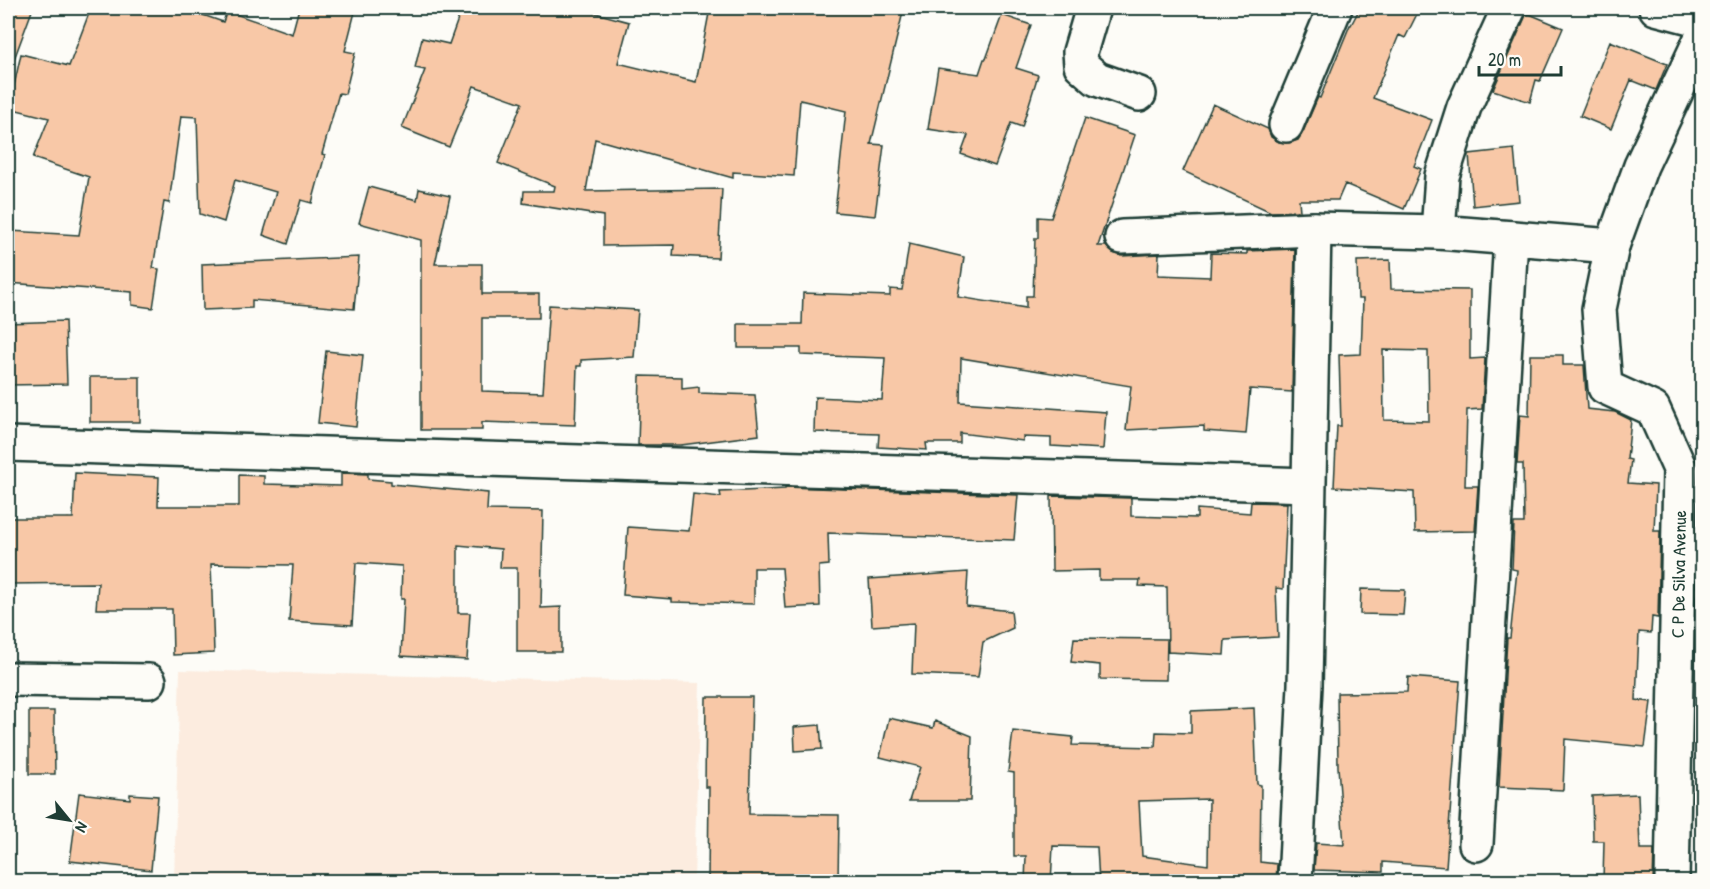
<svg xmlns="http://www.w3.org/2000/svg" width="1710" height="889" font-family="'Patrick Hand',sans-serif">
  <rect width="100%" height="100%" fill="#fdfcf7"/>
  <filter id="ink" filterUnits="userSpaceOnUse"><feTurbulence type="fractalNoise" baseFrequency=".0167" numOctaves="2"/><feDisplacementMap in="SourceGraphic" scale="12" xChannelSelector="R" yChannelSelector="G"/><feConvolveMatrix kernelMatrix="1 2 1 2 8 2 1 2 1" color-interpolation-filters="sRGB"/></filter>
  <g filter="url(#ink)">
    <path fill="#fcecdf" d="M 180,670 L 700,683 L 694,881 L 174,881 Z"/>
    <path fill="#f8c8a7" stroke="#1f3d34" stroke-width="1.5" fill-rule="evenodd" d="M 8,8 L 33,8 L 10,70 L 8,70 Z
      M 91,8 L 183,8 L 223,22 L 227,11 L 292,34 L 299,8 L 356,8 L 345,51 L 355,53 L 345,94 L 339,93 L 322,154 L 325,155 L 312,203 L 301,200 L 288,244 L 263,235 L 276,192 L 235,180 L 224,222 L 200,214 L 197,117 L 181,116 L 169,203 L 164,202 L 153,268 L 159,269 L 153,308 L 132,305 L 132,292 L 8,283 L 10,231 L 79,235 L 89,177 L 33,158 L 49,118 L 9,108 L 21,54 L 69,66 Z
      M 462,8 L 577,8 L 629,22 L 618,63 L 696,82 L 710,8 L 904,8 L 871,144 L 884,145 L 875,216 L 835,212 L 846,111 L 800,100 L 794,176 L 733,172 L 733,178 L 595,139 L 586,191 L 722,189 L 718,258 L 673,256 L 674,245 L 603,246 L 603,216 L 523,203 L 524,191 L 554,191 L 555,186 L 498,163 L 522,103 L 474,86 L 449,147 L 402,128 L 425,70 L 415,68 L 422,38 L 449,44 Z
      M 1360,8 L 1420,8 L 1405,38 L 1399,35 L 1373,98 L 1432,120 L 1414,166 L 1421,169 L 1404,209 L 1345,184 L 1338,200 L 1299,200 L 1300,211 L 1271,212 L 1183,171 L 1213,104 L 1268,129 L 1271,137 L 1279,142 L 1289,143 L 1298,140 L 1303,132 L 1318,97 L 1320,98 L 1350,25 L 1351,25 Z
      M 1527,13 L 1563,28 L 1540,81 L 1536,80 L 1530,102 L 1493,90 Z
      M 1002,15 L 1031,25 L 1016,68 L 1038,75 L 1022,127 L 1011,123 L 995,166 L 961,154 L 968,135 L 928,129 L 938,68 L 979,74 L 984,59 L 986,59 Z
      M 1610,41 L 1667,64 L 1656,90 L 1631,80 L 1611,129 L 1580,116 Z
      M 1085,118 L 1135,135 L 1098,246 L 1106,246 L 1113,253 L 1122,256 L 1159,254 L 1158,275 L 1210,277 L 1211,253 L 1247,254 L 1247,251 L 1295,249 L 1292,392 L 1250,389 L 1246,434 L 1204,431 L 1204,426 L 1126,430 L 1131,386 L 961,358 L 960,402 L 1106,412 L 1103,449 L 1051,446 L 1051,438 L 1023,437 L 1023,441 L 960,433 L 960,443 L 926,443 L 927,450 L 878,447 L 879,434 L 814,432 L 815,397 L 882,400 L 885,358 L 801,355 L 801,348 L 738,348 L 738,324 L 802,324 L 803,293 L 890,296 L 890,289 L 902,290 L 909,244 L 964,257 L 958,297 L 1026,308 L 1026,296 L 1033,296 L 1035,238 L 1038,238 L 1038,217 L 1051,218 Z
      M 1514,149 L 1519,201 L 1473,206 L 1469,154 Z
      M 369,187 L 417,200 L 419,189 L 450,196 L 435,264 L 482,264 L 482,294 L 539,294 L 539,318 L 482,318 L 482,391 L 543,393 L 549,305 L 638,310 L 634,357 L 581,360 L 581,366 L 577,366 L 575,425 L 482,422 L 482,430 L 421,430 L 421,240 L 359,223 Z
      M 359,257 L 354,309 L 252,300 L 252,308 L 203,310 L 202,264 Z
      M 1390,260 L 1391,289 L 1470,290 L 1470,359 L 1485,358 L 1482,409 L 1467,410 L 1465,486 L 1478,486 L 1475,531 L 1415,532 L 1414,492 L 1334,487 L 1337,426 L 1341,426 L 1339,355 L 1361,354 L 1363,299 L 1358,299 L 1357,261 ZM 1383,350 L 1428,351 L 1429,421 L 1384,420 Z
      M 65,321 L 67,384 L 8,385 L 8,323 Z
      M 326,351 L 363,355 L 356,427 L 318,423 Z
      M 1530,355 L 1563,355 L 1563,365 L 1584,365 L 1587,409 L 1615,412 L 1631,420 L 1627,459 L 1631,460 L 1628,483 L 1656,485 L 1654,531 L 1660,531 L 1658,618 L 1652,617 L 1651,633 L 1639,632 L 1636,700 L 1651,702 L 1645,747 L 1565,739 L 1563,790 L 1499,787 L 1507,638 L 1510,638 L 1517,570 L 1512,569 L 1514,523 L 1524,523 L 1523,464 L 1517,464 L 1520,415 L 1529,416 Z
      M 640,376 L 682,377 L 682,389 L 699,387 L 699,393 L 755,395 L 759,435 L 681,445 L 638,445 Z
      M 90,377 L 140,377 L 140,422 L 90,422 Z
      M 75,473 L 159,477 L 158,506 L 239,506 L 239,475 L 264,476 L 264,484 L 341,486 L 341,473 L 368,474 L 368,479 L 391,481 L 391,484 L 488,493 L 487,510 L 543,511 L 541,608 L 561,607 L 561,652 L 517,652 L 517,568 L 500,568 L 501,549 L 458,545 L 458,613 L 470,613 L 467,660 L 401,656 L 404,599 L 401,599 L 402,566 L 356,563 L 352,625 L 289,621 L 293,565 L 211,564 L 214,653 L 173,655 L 172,609 L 96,609 L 98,583 L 8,584 L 8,518 L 73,518 Z
      M 785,487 L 1018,495 L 1014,540 L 828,533 L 829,565 L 819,566 L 820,606 L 785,608 L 782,568 L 754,568 L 754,604 L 672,602 L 672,599 L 623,595 L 628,527 L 689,531 L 693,494 L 721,497 L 720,492 L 785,489 Z
      M 1051,496 L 1131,498 L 1131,516 L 1197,518 L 1197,509 L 1250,513 L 1251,502 L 1287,503 L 1283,589 L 1276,588 L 1278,637 L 1225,640 L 1224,655 L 1168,652 L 1167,587 L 1139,586 L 1140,580 L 1099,580 L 1099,570 L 1052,571 Z
      M 1697,534 L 1702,535 L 1702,621 L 1696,620 Z
      M 968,572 L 966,606 L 1011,611 L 1013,628 L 983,642 L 978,677 L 912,674 L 914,623 L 872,626 L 869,579 Z
      M 1361,589 L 1405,590 L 1403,615 L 1360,614 Z
      M 1074,638 L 1167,639 L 1166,680 L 1100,679 L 1100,665 L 1071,662 Z
      M 1408,677 L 1460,681 L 1446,867 L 1383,862 L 1383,872 L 1314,870 L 1316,843 L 1344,845 L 1338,767 L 1337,693 L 1407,692 Z
      M 706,697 L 752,697 L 749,814 L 839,815 L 838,882 L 708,882 L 709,787 L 705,787 Z
      M 1254,708 L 1257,784 L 1261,785 L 1260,862 L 1277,864 L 1276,882 L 1099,882 L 1097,847 L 1053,846 L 1051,882 L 1025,882 L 1026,856 L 1014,856 L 1014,773 L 1008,772 L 1013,731 L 1073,737 L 1072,745 L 1155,747 L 1156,732 L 1191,733 L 1191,711 ZM 1209,799 L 1208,865 L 1142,856 L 1139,801 Z
      M 29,711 L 54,711 L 55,774 L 29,774 Z
      M 889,718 L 933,728 L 935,721 L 972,736 L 970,801 L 909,801 L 920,767 L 880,757 Z
      M 820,725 L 822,749 L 795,751 L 794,727 Z
      M 79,793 L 130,799 L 130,794 L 158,796 L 151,870 L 70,861 Z
      M 1638,794 L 1640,849 L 1654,849 L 1653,882 L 1603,882 L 1604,841 L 1593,841 L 1592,796 Z"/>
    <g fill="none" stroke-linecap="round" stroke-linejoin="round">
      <g stroke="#1f3d34" stroke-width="38">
        <g id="minor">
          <path d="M 1093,8 L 1080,52 L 1081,65 L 1097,79 L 1139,94"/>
          <path d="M 1509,8 L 1464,107 L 1442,176 L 1438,232 L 1612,246"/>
          <path d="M 1286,125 L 1335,8"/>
          <path d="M 1122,237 L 1314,229 L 1438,232"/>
          <path d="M 8,444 L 1308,485"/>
          <path d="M 8,679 L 149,681"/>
          <path d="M 1476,844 L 1511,238"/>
          <path d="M 1295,882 L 1305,685 L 1314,229"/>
          <path id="s1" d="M 1672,882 L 1680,469 L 1653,409 L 1605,387 L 1599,309 L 1612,246 L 1641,166 L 1702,37"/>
        </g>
      </g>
      <g stroke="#1f3d34" stroke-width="38">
        <path id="major" d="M 1656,8 L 1702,20"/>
      </g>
      <use href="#minor" stroke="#fdfcf7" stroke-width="33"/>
      <use href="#major" stroke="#fdfcf7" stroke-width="33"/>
    </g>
  </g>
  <g text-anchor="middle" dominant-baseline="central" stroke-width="4.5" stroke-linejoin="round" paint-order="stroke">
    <g font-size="18" fill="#1f3d34" stroke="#fdfcf7">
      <text stroke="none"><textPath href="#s1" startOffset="308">C P De Silva Avenue</textPath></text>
    </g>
  </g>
  <rect width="1710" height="889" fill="none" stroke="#fdfcf7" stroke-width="30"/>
  <rect x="15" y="15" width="1680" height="859" fill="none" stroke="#1f3d34" stroke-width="2" filter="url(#ink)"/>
  <g transform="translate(69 820) rotate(120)" stroke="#fdfcf7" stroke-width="4.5" paint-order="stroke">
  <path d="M0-4.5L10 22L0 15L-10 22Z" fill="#1f3d34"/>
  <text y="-9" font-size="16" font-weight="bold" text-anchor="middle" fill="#1f3d34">N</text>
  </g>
  <path d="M1479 66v9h82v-9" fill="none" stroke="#1f3d34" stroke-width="3"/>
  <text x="1488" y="66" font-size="18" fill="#1f3d34" stroke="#fdfcf7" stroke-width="4.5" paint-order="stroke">20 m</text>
</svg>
